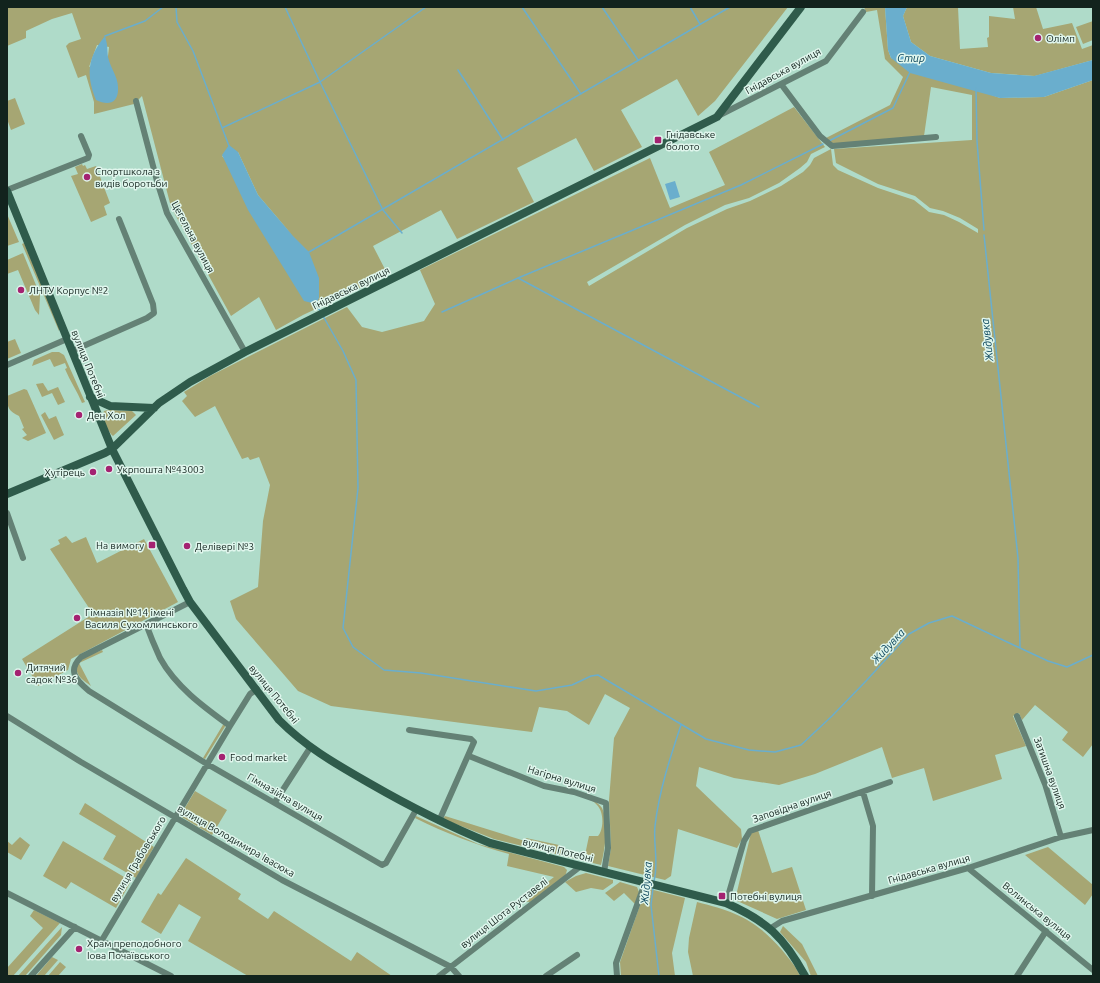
<svg xmlns="http://www.w3.org/2000/svg" width="1100" height="983" font-family="Ubuntu,sans-serif">
  <rect width="100%" height="100%" fill="#afdbc9"/>
  <path fill="#a6a673" fill-rule="evenodd" d="M 7,7 L 788,7 L 715,101 L 698,116 L 677,79 L 621,110 L 642,147 L 594,171 L 576,138 L 517,168 L 534,202 L 457,239 L 441,210 L 373,246 L 388,275 L 303,315 L 276,330 L 259,297 L 231,316 L 171,207 L 142,96 L 134,104 L 94,114 L 94,102 L 86,75 L 78,78 L 66,46 L 69,43 L 81,39 L 72,13 L 52,19 L 26,31 L 26,38 L 7,46 ZM 97,45 L 109,47 L 108,56 L 89,67 ZM 238,152 L 258,195 L 293,236 L 222,156 Z
    M 864,7 L 885,7 L 888,50 L 891,58 L 1000,98 L 1044,97 L 1093,80 L 1093,744 L 1083,757 L 1062,740 L 1068,732 L 1035,705 L 1022,720 L 1019,713 L 1013,716 L 1026,746 L 995,755 L 1002,779 L 933,801 L 924,768 L 892,778 L 882,747 L 815,774 L 779,785 L 734,778 L 699,767 L 696,786 L 741,829 L 742,839 L 737,848 L 678,829 L 671,876 L 665,880 L 608,866 L 611,848 L 609,800 L 614,738 L 630,708 L 605,694 L 589,725 L 567,711 L 539,707 L 532,732 L 331,706 L 298,691 L 236,619 L 230,601 L 258,587 L 263,521 L 270,485 L 259,457 L 250,460 L 248,457 L 242,459 L 215,406 L 195,417 L 182,401 L 187,396 L 184,392 L 210,376 L 347,307 L 362,327 L 382,332 L 424,321 L 435,304 L 420,270 L 650,158 L 670,208 L 725,185 L 709,152 L 794,107 L 825,147 L 811,154 L 807,162 L 800,168 L 779,183 L 749,198 L 725,205 L 685,225 L 587,282 L 589,286 L 687,228 L 727,209 L 750,201 L 781,186 L 803,172 L 810,165 L 814,158 L 831,149 L 833,165 L 838,170 L 878,188 L 914,200 L 929,212 L 944,215 L 959,222 L 978,233 L 978,229 L 960,218 L 943,211 L 930,208 L 915,196 L 878,184 L 836,163 L 834,149 L 972,140 L 972,95 L 931,87 L 924,136 L 833,144 L 826,138 L 890,105 L 903,77 L 885,59 L 877,10 L 866,12 Z
    M 907,7 L 958,7 L 960,49 L 988,47 L 987,38 L 989,37 L 989,16 L 1015,19 L 1013,7 L 1036,7 L 1043,29 L 1072,23 L 1082,49 L 1093,45 L 1093,60 L 1035,76 L 991,73 L 930,56 L 911,42 L 903,16 Z
    M 1093,21 L 1093,40 L 1083,44 L 1076,27 Z
    M 15,98 L 25,124 L 11,130 L 7,119 L 7,101 Z
    M 82,164 L 83,166 L 85,165 L 87,169 L 96,166 L 110,203 L 104,206 L 107,215 L 91,222 L 71,176 L 78,174 L 75,167 Z
    M 7,214 L 19,242 L 7,246 Z
    M 24,243 L 59,326 L 59,331 L 22,244 Z
    M 23,253 L 40,295 L 39,315 L 35,310 L 18,270 L 7,274 L 7,260 Z
    M 15,339 L 21,353 L 7,359 L 7,342 Z
    M 52,352 L 59,352 L 64,355 L 85,402 L 82,403 C 77,391 70,381 65,369 L 67,368 L 65,363 L 54,367 L 50,359 L 32,366 L 34,360 Z
    M 43,383 L 48,391 L 58,387 L 65,402 L 58,405 L 52,393 L 42,397 L 36,384 Z
    M 24,389 L 27,390 L 46,433 L 28,441 L 22,438 L 27,435 L 22,429 L 24,428 L 19,416 C 9,411 7,408 7,396 Z
    M 108,410 L 132,411 L 136,415 L 113,436 C 108,432 101,417 104,411 Z
    M 45,412 L 49,419 L 56,416 L 64,435 L 54,440 L 41,415 Z
    M 66,536 L 72,543 L 86,537 L 97,563 L 144,539 L 178,602 L 71,659 L 68,670 L 38,686 L 22,659 L 93,614 L 50,549 L 60,544 L 58,540 Z
    M 102,650 L 103,652 L 79,663 L 91,686 C 83,680 74,675 77,663 L 82,658 Z
    M 224,723 L 226,725 L 205,759 L 203,758 Z
    M 195,791 L 227,810 L 212,835 L 180,816 Z
    M 586,798 C 592,800 598,802 602,808 C 609,822 605,850 601,865 L 494,839 L 443,819 L 445,816 L 525,841 L 526,838 L 559,845 L 558,848 L 585,855 L 589,836 L 598,836 C 604,829 604,812 597,805 C 594,801 590,800 586,798 Z
    M 85,803 L 154,847 L 136,878 L 103,859 L 116,836 L 79,814 Z
    M 416,816 L 478,844 L 564,867 L 567,870 L 565,877 L 530,902 L 523,901 L 554,877 L 507,866 L 509,854 C 476,845 445,833 415,818 Z
    M 758,830 L 772,873 L 792,867 L 806,910 L 777,919 L 735,900 L 751,833 Z
    M 20,837 L 30,845 L 21,860 L 7,852 L 7,841 L 12,845 Z
    M 63,841 L 131,881 L 116,908 L 71,882 L 66,889 L 43,876 Z
    M 1048,847 L 1093,885 L 1093,894 L 1085,905 L 1025,855 Z
    M 186,858 L 241,894 L 238,899 L 268,919 L 274,911 L 351,961 L 357,952 L 392,976 L 248,976 L 188,941 L 201,917 L 179,904 L 161,934 L 141,922 L 158,893 L 161,895 Z
    M 586,873 L 613,880 L 613,883 L 603,890 L 591,888 L 576,892 L 565,882 L 576,876 Z
    M 620,882 L 637,887 L 639,892 L 635,904 L 624,893 L 614,901 L 605,893 Z
    M 646,888 L 685,898 L 672,953 L 675,976 L 621,976 L 620,962 Z
    M 697,902 C 736,912 755,919 782,950 C 789,959 796,966 800,976 L 693,976 L 688,952 L 689,938 Z
    M 34,910 L 60,923 L 13,976 L 7,976 L 7,968 L 43,928 L 30,916 Z
    M 783,926 L 802,944 L 818,976 L 811,976 L 806,962 L 780,932 Z
    M 62,927 L 61,935 L 25,976 L 18,976 Z
    M 52,957 L 58,960 L 44,976 L 36,976 Z
    M 60,962 L 66,967 L 58,976 L 48,976 Z"/>
  <path fill="#6aaecd" d="M 885,7 L 907,7 L 903,16 L 911,42 L 930,56 L 991,73 L 1034,76 L 1093,60 L 1093,80 L 1044,97 L 1000,98 L 910,73 L 891,58 L 888,50 Z
    M 105,36 C 108,46 107,49 108,57 C 110,67 118,77 118,87 C 119,104 108,106 96,100 C 86,75 87,58 105,36 Z
    M 229,145 L 238,152 L 258,195 L 293,236 L 309,252 L 319,278 L 319,298 L 316,304 L 304,301 L 248,210 L 222,155 Z
    M 675,181 L 680,197 L 670,200 L 665,184 Z"/>
  <g fill="none" stroke-linecap="round" stroke-linejoin="round">
    <path stroke="#6aaecd" stroke-width="1.5" d="M 176,7 L 177,22 L 193,51 L 229,146
      M 285,7 L 320,82 L 383,210 L 402,233
      M 522,7 L 581,94
      M 602,7 L 638,60
      M 690,7 L 700,24
      M 105,36 L 145,21 L 163,7
      M 458,70 L 503,140
      M 976,88 L 977,141 L 984,230
      M 222,128 L 320,82 L 426,7
      M 829,141 L 893,108 L 910,72
      M 309,252 L 730,7
      M 518,278 L 759,407
      M 315,302 L 320,311
      M 442,312 L 518,278 L 741,185 L 823,144
      M 323,316 L 343,351 L 356,380 L 358,488 L 343,628 L 353,647 L 384,670 L 421,673 L 536,691 L 572,685 L 591,676 L 598,675 L 706,739 L 749,750 L 775,752 L 801,745 L 832,716 L 866,681 L 909,634 L 929,623 L 952,616 L 1020,648 L 1018,558 L 984,235
      M 1020,648 L 1048,661 L 1067,667 L 1093,655
      M 654,881 C 659,862 653,844 655,826 C 659,791 670,758 681,725
      M 653,888 L 651,905 L 659,976"/>
    <path stroke="#648175" stroke-width="6" d="M 781,84 L 820,136 L 832,146 L 936,137
      M 136,101 L 157,181 L 167,213 L 245,352
      M 718,116 L 826,61 L 863,12
      M 7,190 L 88,158 L 89,155 L 81,136
      M 72,351 L 147,318 L 154,313 L 153,304 L 119,219
      M 7,365 L 67,339
      M 7,513 L 23,558
      M 190,602 L 81,657 C 67,671 76,680 89,691 L 207,764 L 382,865 L 386,863 L 416,810
      M 146,624 C 150,635 155,647 160,658 C 176,687 204,707 230,726
      M 7,716 L 81,762 L 282,880 L 451,967 L 459,976
      M 1017,716 L 1045,784 L 1061,837
      M 409,730 L 471,739 L 474,742 L 439,821
      M 469,756 L 544,786 L 574,792 L 606,803 L 608,848 L 604,872
      M 863,792 L 873,826 L 872,896
      M 275,802 L 310,748
      M 968,868 L 1093,970
      M 7,893 L 171,976
      M 726,903 L 744,841 L 750,831 L 890,782
      M 771,928 L 782,921 L 968,868 L 1061,837 L 1093,830
      M 102,940 L 230,726 L 250,694 L 257,689
      M 31,976 L 75,927
      M 439,976 L 581,866
      M 546,976 L 577,955
      M 617,976 L 616,963 L 620,952 L 645,883
      M 1017,976 L 1046,931"/>
    <path stroke="#2f5b4b" stroke-width="8" d="M 7,191 L 112,449 L 183,589 L 190,602 L 279,720 C 307,748 336,764 369,783 C 409,806 448,826 490,843 L 726,903 C 767,921 784,937 805,976
      M 90,397 L 110,406 L 154,408
      M 7,494 L 105,453 L 112,449 L 159,403 L 190,382 L 245,352 L 717,117 L 801,7"/>
  </g>
  <g fill="#a42271" stroke="#e0f6ed" stroke-width="1.5">
    <circle cx="1038" cy="38" r="4"/>
    <rect x="654" y="136" width="8" height="8" rx="2"/>
    <circle cx="87" cy="177" r="4"/>
    <circle cx="21" cy="290" r="4"/>
    <circle cx="79" cy="415" r="4"/>
    <circle cx="109" cy="469" r="4"/>
    <circle cx="93" cy="472" r="4"/>
    <rect x="148" y="541" width="8" height="8" rx="2"/>
    <circle cx="187" cy="546" r="4"/>
    <circle cx="77" cy="618" r="4"/>
    <circle cx="18" cy="673" r="4"/>
    <circle cx="222" cy="757" r="4"/>
    <rect x="718" y="892" width="8" height="8" rx="2"/>
    <circle cx="79" cy="949" r="4"/>
  </g>
  <g text-anchor="middle" dominant-baseline="central" stroke-width="3" stroke-linejoin="round" paint-order="stroke">
    <g font-size="10" fill="#12231d" stroke="#e0f6ed" text-anchor="start">
      <text x="1046" y="38">Олімп</text>
      <text x="666" y="134">Гнідавське<tspan x="666" dy="12">болото</tspan></text>
      <text x="95" y="171">Спортшкола з<tspan x="95" dy="12">видів боротьби</tspan></text>
      <text x="29" y="290">ЛНТУ Корпус №2</text>
      <text x="87" y="415">Ден Хол</text>
      <text x="117" y="469">Укрпошта №43003</text>
      <text x="85" y="472" text-anchor="end">Хутірець</text>
      <text x="144" y="545" text-anchor="end">На вимогу</text>
      <text x="195" y="546">Делівері №3</text>
      <text x="85" y="612">Гімназія №14 імені<tspan x="85" dy="12">Василя Сухомлинського</tspan></text>
      <text x="26" y="667">Дитячий<tspan x="26" dy="12">садок №36</tspan></text>
      <text x="230" y="757">Food market</text>
      <text x="730" y="896">Потебні вулиця</text>
      <text x="87" y="943">Храм преподобного<tspan x="87" dy="12">Іова Почаївського</tspan></text>
    </g>
    <g font-size="10" fill="#12231d" stroke="#e0f6ed">
      <text transform="translate(783 71) rotate(-29)">Гнідавська вулиця</text>
      <text transform="translate(193 237) rotate(62)">Цегельна вулиця</text>
      <text transform="translate(351 288) rotate(-26)">Гнідавська вулиця</text>
      <text transform="translate(88 364) rotate(68)">вулиця Потебні</text>
      <text transform="translate(274 694) rotate(51)">вулиця Потебні</text>
      <text transform="translate(1050 773) rotate(70)">Затишна вулиця</text>
      <text transform="translate(562 779) rotate(17)">Нагірна вулиця</text>
      <text transform="translate(285 797) rotate(30)">Гімназійна вулиця</text>
      <text transform="translate(792 806) rotate(-19)">Заповідна вулиця</text>
      <text transform="translate(236 841) rotate(30)">вулиця Володимира Івасюка</text>
      <text transform="translate(558 850) rotate(14)">вулиця Потебні</text>
      <text transform="translate(138 859) rotate(-59)">вулиця Грабовського</text>
      <text transform="translate(929 869) rotate(-16)">Гнідавська вулиця</text>
      <text transform="translate(1037 911) rotate(39)">Волинська вулиця</text>
      <text transform="translate(504 913) rotate(-38)">вулиця Шота Руставелі</text>
    </g>
    <g font-size="11" font-style="italic" fill="#0c465c" stroke="#e0f6ed">
      <text x="911" y="58">Стир</text>
      <text transform="translate(987 340) rotate(-96)">Жидувка</text>
      <text transform="translate(888 646) rotate(-47)">Жидувка</text>
      <text transform="translate(646 883) rotate(-85)">Жидувка</text>
    </g>
  </g>
  <rect width="1100" height="983" fill="none" stroke="#12231d" stroke-width="16"/>
</svg>
